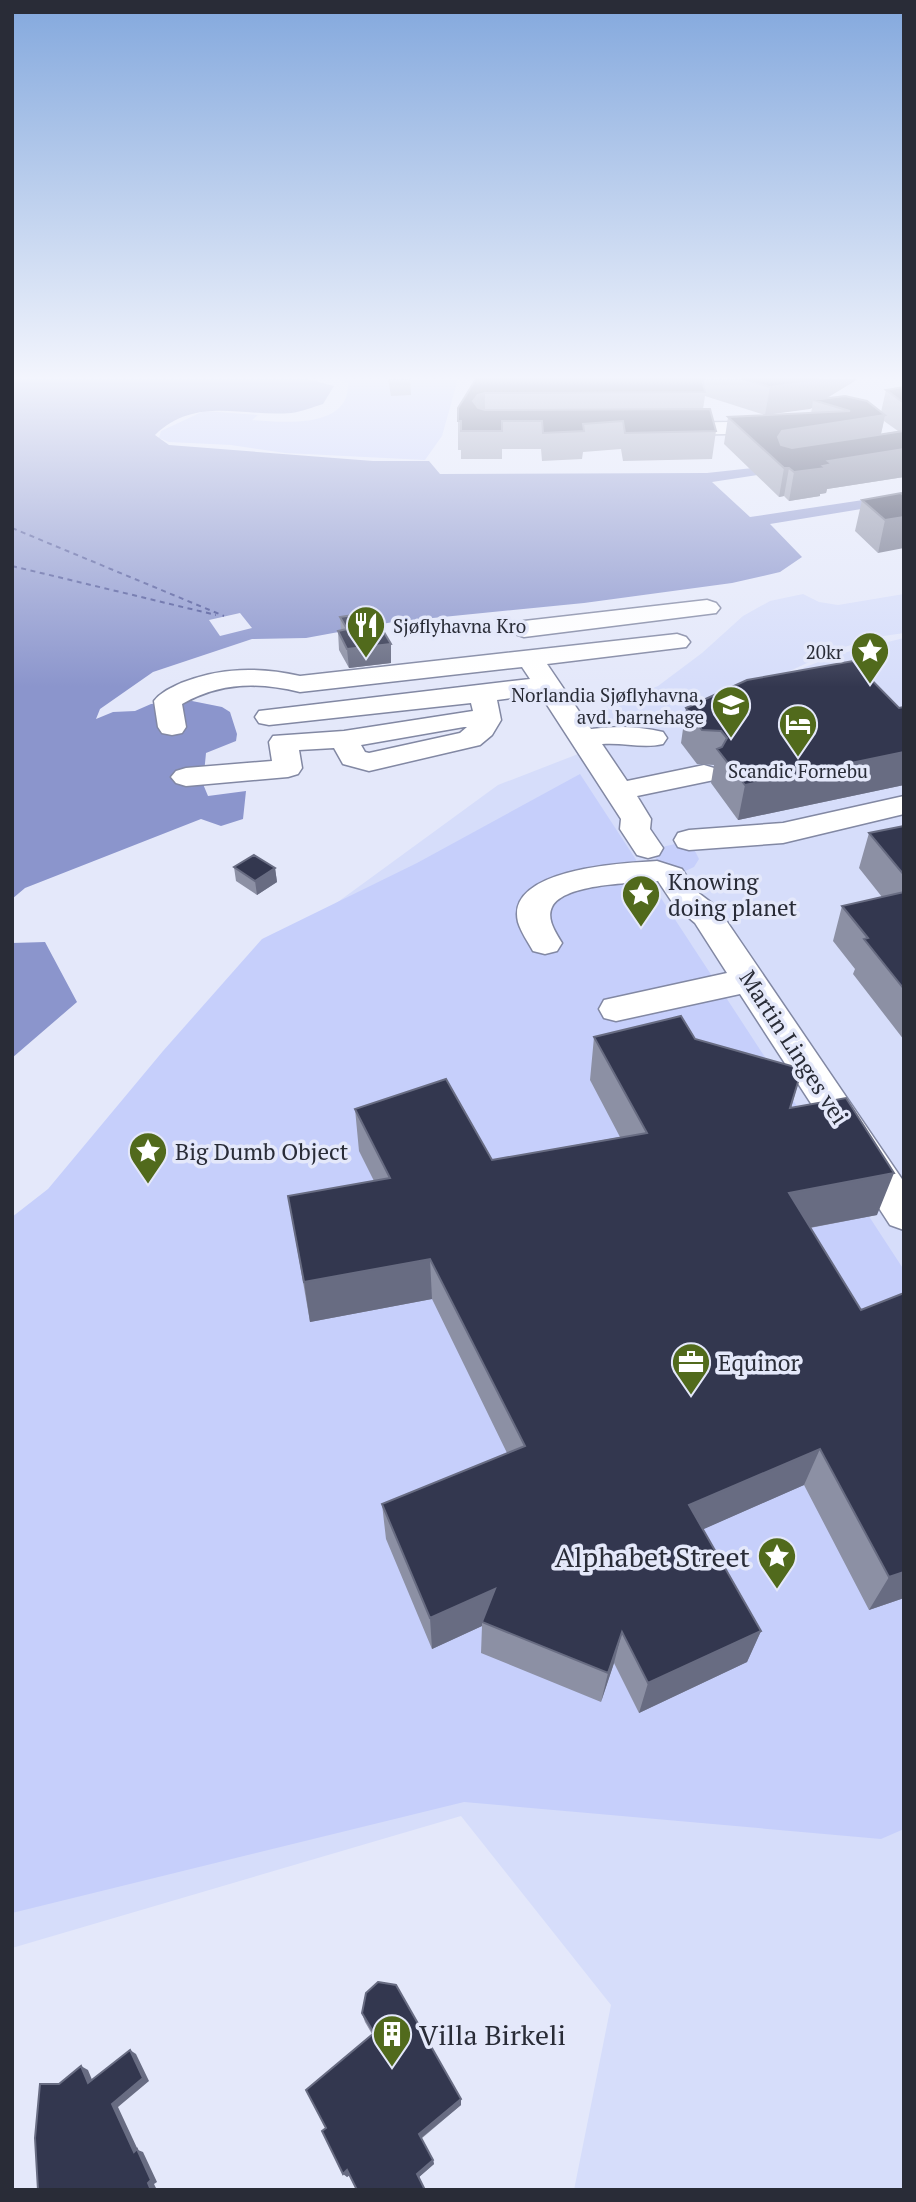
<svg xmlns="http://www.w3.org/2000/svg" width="916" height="2202" font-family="'PT Serif',serif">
  <rect width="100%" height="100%" fill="#e4e8fa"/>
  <path fill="#d6ddfa" d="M 803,594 L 819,602 L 838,605 L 904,594 L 904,633 L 877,637 L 835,650 L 764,683 L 839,654 L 904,638 L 904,2190 L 574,2190 L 611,2005 L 461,1816 L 12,1948 L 12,1241 L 309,923 L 498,785 L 648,727 L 600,720 L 588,714 L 658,686 L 702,653 L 743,616 L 770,601 Z"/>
  <path fill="#c6cffb" d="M 337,379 L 458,379 L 442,436 L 425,460 L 285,453 L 231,445 L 169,442 L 159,438 L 161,431 L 204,411 L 258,415 L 252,420 C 282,422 350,430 348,383 Z
    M 580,774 L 904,1270 L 904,1829 L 881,1839 L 464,1802 L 12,1913 L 12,1217 L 48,1189 L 163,1051 L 262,939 L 417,863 Z
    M 675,844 L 695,851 L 699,859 L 694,867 L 683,872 L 658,864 L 655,855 L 662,847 Z"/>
  <path fill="#8b95cc" d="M 12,379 L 307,379 L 334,386 L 323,404 C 313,407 301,412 291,413 C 241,417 196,396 155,435 L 169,445 L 373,461 L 429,461 L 440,474 L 707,473 L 770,466 L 777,472 L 712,482 L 750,517 L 903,494 L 904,502 L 770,524 L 802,557 L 780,572 L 732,583 L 584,603 L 393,622 L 306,638 L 252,639 L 153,672 L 100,709 L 96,719 L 113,712 L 135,711 L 151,704 L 192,701 L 222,707 L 230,712 L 237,734 L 236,741 L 206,753 L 203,784 L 208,796 L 246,791 L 243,819 L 221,826 L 201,819 L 25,888 L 12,899 Z
    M 45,942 L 77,1002 L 12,1058 L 12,943 Z"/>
  <path fill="#e4e8fa" d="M 240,613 L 252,628 L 220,636 L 209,620 Z"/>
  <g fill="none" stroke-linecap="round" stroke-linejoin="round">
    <path stroke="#464e93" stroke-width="2" stroke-dasharray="5 4.5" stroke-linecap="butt" d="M 12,528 L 224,616
      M 12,566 L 216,615"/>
    <g stroke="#8288a3" stroke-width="3">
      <path id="minor" d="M 776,416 L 783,418 L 786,422 L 783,426 L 728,434 L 667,435 L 660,433 L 657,429 L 660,425 L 667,423 L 728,422 Z
        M 707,600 L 716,603 L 720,608 L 716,613 L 524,637 L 515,634 L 511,629 L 515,624 L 524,621 Z
        M 677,634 L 686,637 L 690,642 L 686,647 L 547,664 L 591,729 C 616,726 638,726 663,732 L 667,738 L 663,744 C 643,749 622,742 602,744 L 627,781 L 704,765 L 714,768 L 719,774 L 714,780 L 637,796 L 651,819 L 650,829 L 663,848 L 659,855 L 648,858 L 637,855 L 620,829 L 621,819 L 540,694 L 497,700 L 501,720 L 492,735 L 480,745 L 369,771 L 343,764 L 334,748 L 299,750 L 302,768 L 298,774 L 288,777 L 186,786 L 176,783 L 171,777 L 176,771 L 186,768 L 272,761 L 269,742 L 273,736 L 344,731 L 473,711 L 471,703 L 269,725 L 259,723 L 255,717 L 259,711 L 530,679 L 522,667 L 300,692 C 258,682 221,682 182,704 L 186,727 L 182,733 L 172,735 L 162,733 L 158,727 L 154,701 C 161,692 171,688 181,683 C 221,667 259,667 300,676 ZM 464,727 L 467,727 L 460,733 L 369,753 L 365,752 L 361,745 Z
        M 904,796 L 904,814 L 783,843 L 689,850 L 678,847 L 674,840 L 678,833 L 689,830 L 783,823 Z
        M 657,861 L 682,869 L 696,891 L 717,907 L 904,1182 L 904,1230 L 890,1225 L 740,994 L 616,1021 L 604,1018 L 599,1009 L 604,1000 L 727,973 L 695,923 L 674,905 L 658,881 C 635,883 564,883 552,907 C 546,919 556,933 562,943 L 557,951 L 545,954 L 533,951 C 528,942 521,932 518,922 C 505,868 625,863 657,861 Z"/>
    </g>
    <use href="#minor" fill="#fff" fill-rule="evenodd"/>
  </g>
  <path fill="#8c90a4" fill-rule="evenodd" d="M 388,379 L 410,379 L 411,395 L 391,396 Z
    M 475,379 L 858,379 L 827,398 L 881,412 L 886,390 L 904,387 L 904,477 L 827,489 L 826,493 L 820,494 L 820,496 L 789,501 L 784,496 L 779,497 L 724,444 L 728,417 L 811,413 L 812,408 L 765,415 L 705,396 L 703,409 L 716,431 L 712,459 L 623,461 L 621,449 L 583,452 L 582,459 L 542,461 L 541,449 L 502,449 L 502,459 L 461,459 L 461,450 L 458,450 L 458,408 ZM 884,421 L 898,431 L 881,434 Z
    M 901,493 L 878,553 L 855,531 L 862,500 Z
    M 340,617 L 391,644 L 391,663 L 349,668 L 339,650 L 338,631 L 341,630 Z
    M 904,707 L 904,785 L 738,820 L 711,783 L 714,765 L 697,764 L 681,743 L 686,708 L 899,708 Z
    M 904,826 L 904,1040 L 853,974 L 855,969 L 833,941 L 842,906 L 882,897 L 859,868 L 869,833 Z
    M 234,867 L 275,868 L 277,882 L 257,895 L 236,881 Z
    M 594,1037 L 695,1039 L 802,1069 L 791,1108 L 877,1215 L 810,1228 L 861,1310 L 904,1293 L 904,1598 L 869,1610 L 804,1485 L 703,1529 L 761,1631 L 747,1662 L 639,1713 L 614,1663 L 601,1702 L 481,1653 L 482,1626 L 432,1649 L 386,1539 L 382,1504 L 507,1453 L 432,1299 L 310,1322 L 288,1196 L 374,1181 L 359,1151 L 355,1109 L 492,1160 L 620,1137 L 590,1080 Z
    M 362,2013 L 461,2105 L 421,2139 L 433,2160 L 434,2164 L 419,2177 L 350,2175 L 347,2177 L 326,2128 L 372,2034 L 365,2022 Z"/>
  <path fill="#686c82" d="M 820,379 L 858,379 L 820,402 L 813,400 L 812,408 L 810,409 L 765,415 L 770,387 Z
    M 485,393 L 485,420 L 473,401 L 478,395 Z
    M 885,415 L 879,443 L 774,459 L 778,437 L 782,431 Z
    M 904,449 L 904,477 L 827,489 L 826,493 L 820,494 L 820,496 L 789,501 L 794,472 L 828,461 Z
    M 784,468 L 789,468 L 784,496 L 779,497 Z
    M 904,517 L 904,548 L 878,553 L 885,520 Z
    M 391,644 L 391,663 L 349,668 L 347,649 Z
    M 904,752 L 904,785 L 738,820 L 745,785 Z
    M 275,868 L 277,882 L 257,895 L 255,881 Z
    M 894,1173 L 877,1215 L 776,1234 L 789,1193 Z
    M 430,1259 L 432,1299 L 310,1322 L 304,1282 Z
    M 820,1449 L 804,1485 L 679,1540 L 689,1505 Z
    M 904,1572 L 904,1598 L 869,1610 L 889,1577 Z
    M 495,1589 L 482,1622 L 482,1626 L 432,1649 L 430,1618 Z
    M 761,1631 L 747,1662 L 639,1713 L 648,1683 Z
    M 622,1632 L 614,1663 L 601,1702 L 608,1673 Z
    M 130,2050 L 136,2054 L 149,2081 L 118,2107 L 138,2150 L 143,2152 L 157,2182 L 154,2184 L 157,2190 L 151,2190 L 112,2104 Z
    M 81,2066 L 88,2070 L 95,2087 L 88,2083 Z
    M 461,2099 L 461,2105 L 420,2139 L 419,2134 Z
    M 433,2160 L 434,2164 L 418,2178 L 417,2174 Z
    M 347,2170 L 351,2174 L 347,2177 L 343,2174 Z"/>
  <path fill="#33374f" stroke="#686c82" stroke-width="2" d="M 476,379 L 702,379 L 705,392 L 485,393 L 478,395 L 473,401 L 478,408 L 485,410 L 710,409 L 716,431 L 625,433 L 623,421 L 583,424 L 584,431 L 543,433 L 542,421 L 502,421 L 502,431 L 461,431 L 461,421 L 458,421 L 458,408 Z
    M 742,379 L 820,379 L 815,381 L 770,387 Z
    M 904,387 L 904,403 L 886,390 Z
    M 845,396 L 867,401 L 885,415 L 782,431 L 778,437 L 781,445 L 792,448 L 904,431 L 904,449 L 828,461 L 832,464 L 823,466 L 826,468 L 794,472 L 789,468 L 784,468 L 728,417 L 850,411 L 813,400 Z
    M 901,493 L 904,496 L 904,517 L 885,520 L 862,500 Z
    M 372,612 L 391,644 L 347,649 L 338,631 L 347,629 L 340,617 Z
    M 853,661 L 899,708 L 904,707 L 904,752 L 745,785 L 717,749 L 722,747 L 727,738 L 721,731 L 702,730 L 686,708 L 747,680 Z
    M 904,826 L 904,875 L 869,833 Z
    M 254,855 L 275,868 L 255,881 L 234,867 Z
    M 904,892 L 904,989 L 864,939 L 868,938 L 842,906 Z
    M 681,1016 L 695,1039 L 802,1069 L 790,1108 L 846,1098 L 894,1173 L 789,1193 L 861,1310 L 904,1293 L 904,1572 L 889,1577 L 820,1449 L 689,1505 L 761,1631 L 648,1683 L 622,1632 L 608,1673 L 482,1622 L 495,1589 L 430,1618 L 382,1504 L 525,1446 L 430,1259 L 304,1282 L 288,1196 L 390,1178 L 355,1109 L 446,1079 L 492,1160 L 647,1133 L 594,1037 Z
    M 378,1982 L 396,1985 L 461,2099 L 419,2134 L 433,2160 L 417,2174 L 425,2190 L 357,2190 L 347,2170 L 343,2174 L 322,2131 L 326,2128 L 306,2090 L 374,2033 L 362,2013 L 366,1993 Z
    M 130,2050 L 143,2078 L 112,2104 L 134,2152 L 137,2149 L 151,2180 L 148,2183 L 151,2190 L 38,2190 L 35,2138 L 40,2084 L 59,2084 L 81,2066 L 88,2083 Z"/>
  <linearGradient id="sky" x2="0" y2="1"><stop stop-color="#83a8dd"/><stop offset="0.55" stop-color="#f3f5fd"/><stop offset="1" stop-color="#f3f5fd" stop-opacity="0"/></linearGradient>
  <rect width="916" height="687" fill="url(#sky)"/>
  <defs>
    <g id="restaurant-pin" transform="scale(2.0125)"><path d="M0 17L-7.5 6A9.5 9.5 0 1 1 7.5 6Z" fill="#516a1c" stroke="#e4e8fa"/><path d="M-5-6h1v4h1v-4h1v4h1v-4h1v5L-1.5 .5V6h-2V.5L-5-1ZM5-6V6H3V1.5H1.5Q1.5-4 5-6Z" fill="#fff"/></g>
    <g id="sight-pin" transform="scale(2.0125)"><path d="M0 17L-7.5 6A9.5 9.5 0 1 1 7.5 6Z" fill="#516a1c" stroke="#e4e8fa"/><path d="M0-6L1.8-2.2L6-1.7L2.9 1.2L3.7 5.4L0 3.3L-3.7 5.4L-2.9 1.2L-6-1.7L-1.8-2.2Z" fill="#fff"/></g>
    <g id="school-pin" transform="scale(2.0125)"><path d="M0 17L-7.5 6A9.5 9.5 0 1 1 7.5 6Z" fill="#516a1c" stroke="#e4e8fa"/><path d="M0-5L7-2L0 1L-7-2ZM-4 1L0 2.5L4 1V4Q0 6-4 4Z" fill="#fff"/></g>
    <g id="hotel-pin" transform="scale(2.0125)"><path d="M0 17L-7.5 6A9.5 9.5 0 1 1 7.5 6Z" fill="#516a1c" stroke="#e4e8fa"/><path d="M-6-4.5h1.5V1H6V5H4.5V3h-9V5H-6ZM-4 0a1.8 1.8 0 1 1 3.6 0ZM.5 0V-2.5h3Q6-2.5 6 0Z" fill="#fff"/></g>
    <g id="office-pin" transform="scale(2.0125)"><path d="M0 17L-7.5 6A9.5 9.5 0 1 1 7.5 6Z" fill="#516a1c" stroke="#e4e8fa"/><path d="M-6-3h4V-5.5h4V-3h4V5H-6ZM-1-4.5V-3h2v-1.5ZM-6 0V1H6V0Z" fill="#fff"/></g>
    <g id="building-pin" transform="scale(2.0125)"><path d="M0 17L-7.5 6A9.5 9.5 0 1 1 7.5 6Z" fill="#516a1c" stroke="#e4e8fa"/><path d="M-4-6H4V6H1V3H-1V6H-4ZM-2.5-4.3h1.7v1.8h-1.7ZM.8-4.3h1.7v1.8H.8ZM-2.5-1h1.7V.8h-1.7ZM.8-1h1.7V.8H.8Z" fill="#fff"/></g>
  </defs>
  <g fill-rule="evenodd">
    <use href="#restaurant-pin" x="366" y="625"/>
    <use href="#sight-pin" x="870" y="651"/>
    <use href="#school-pin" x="731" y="705"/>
    <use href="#hotel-pin" x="798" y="724"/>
    <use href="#sight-pin" x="641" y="894"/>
    <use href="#sight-pin" x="148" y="1151"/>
    <use href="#office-pin" x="691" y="1362"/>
    <use href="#sight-pin" x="777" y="1556"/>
    <use href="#building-pin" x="392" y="2034"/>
  </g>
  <g text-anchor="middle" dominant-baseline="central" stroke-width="7" stroke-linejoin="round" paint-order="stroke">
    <g font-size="19" fill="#292c37" stroke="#e4e8fa" text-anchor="end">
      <text x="393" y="625" text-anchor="start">Sjøflyhavna Kro</text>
      <text x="843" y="651">20kr</text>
      <text x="704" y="694">Norlandia Sjøflyhavna,<tspan x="704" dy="22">avd. barnehage</tspan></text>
      <text x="798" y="770" text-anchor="middle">Scandic Fornebu</text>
    </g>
    <g font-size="23" fill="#292c37" stroke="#e4e8fa" text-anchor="start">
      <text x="668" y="881">Knowing<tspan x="668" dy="26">doing planet</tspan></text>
      <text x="175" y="1151">Big Dumb Object</text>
      <text x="718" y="1362">Equinor</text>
    </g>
    <g font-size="23" fill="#292c37" stroke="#e4e8fa">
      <text transform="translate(794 1047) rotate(57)">Martin Linges vei</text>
    </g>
    <g font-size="28" fill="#292c37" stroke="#e4e8fa" text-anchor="end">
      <text x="750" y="1556">Alphabet Street</text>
      <text x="419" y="2034" text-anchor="start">Villa Birkeli</text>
    </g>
  </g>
  <rect width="916" height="2202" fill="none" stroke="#292c37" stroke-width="28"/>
</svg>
